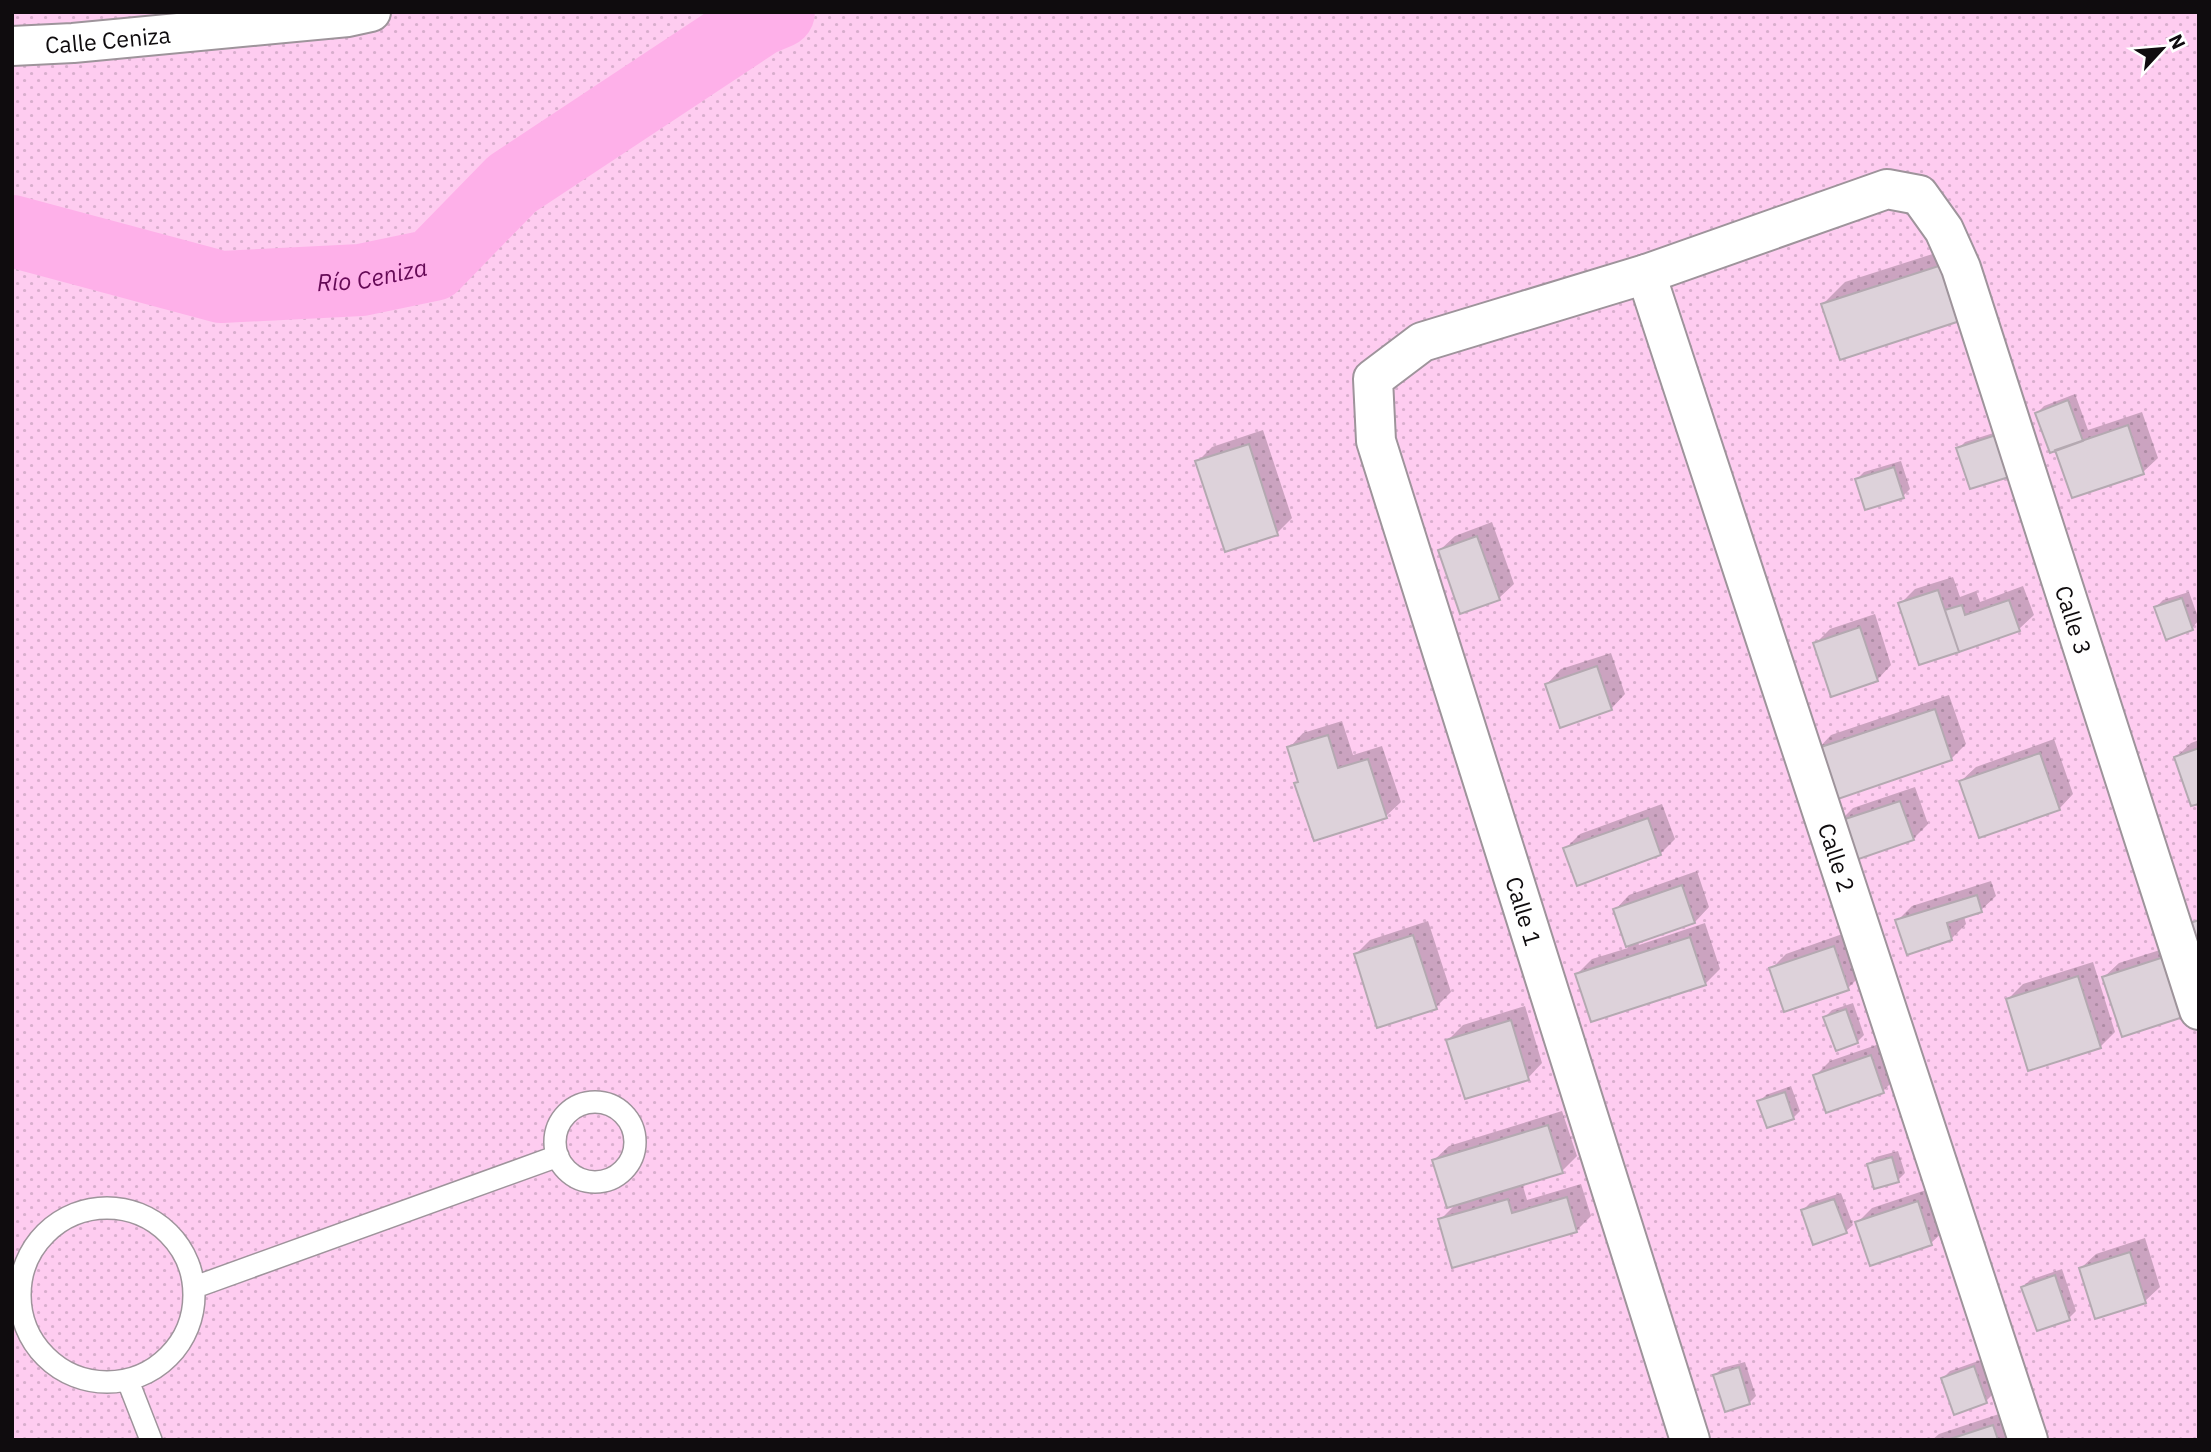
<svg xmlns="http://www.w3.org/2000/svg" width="2211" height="1452" font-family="'IBM Plex Sans',sans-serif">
  <defs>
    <pattern id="park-dots" width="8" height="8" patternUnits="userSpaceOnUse" patternTransform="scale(1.75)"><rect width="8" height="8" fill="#feccf0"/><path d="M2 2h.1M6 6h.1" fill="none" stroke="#d8aecd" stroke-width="1.8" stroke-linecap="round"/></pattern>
  </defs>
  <rect width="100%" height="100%" fill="#fef5fb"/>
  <path fill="url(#park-dots)" d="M 12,12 L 2199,12 L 2199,1440 L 12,1440 Z"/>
  <path fill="#0003" d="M 1970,242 L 1987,296 L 1823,304 L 1845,282 Z
    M 2075,394 L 2088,430 L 2142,412 L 2158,458 L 2143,472 L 2056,449 L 2037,413 L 2044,406 Z
    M 1263,430 L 1292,518 L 1277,533 L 1226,550 L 1197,462 L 1212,447 Z
    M 2003,430 L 1971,487 L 1958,449 L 1965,442 Z
    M 1901,461 L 1910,489 L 1903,496 L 1857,479 L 1864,472 Z
    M 1492,522 L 1514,584 L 1499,598 L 1440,550 L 1455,536 Z
    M 1953,577 L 1960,597 L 1976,591 L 1980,602 L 2023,586 L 2034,615 L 2019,629 L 1920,663 L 1900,604 L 1915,589 Z
    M 2189,592 L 2199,620 L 2192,628 L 2156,607 L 2163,600 Z
    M 1875,614 L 1891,665 L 1877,680 L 1815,644 L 1830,629 Z
    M 1611,653 L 1625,694 L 1611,709 L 1547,684 L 1561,669 Z
    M 1949,695 L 1966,744 L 1951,759 L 1817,750 L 1831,735 Z
    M 1342,721 L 1353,755 L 1382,746 L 1401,802 L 1386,816 L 1296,783 L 1299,780 L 1289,748 L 1303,733 Z
    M 2054,739 L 2073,794 L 2059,809 L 1961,781 L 1976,767 Z
    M 2199,740 L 2199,802 L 2176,757 L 2191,743 Z
    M 1915,787 L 1928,824 L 1913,839 L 1838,823 L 1853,808 Z
    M 1662,804 L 1675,839 L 1660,854 L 1565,849 L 1580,834 Z
    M 1697,871 L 1709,907 L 1695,922 L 1638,942 L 1639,945 L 1705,923 L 1720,969 L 1705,984 L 1577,974 L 1592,959 L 1628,948 L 1615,910 L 1629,895 Z
    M 1991,881 L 1996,896 L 1981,910 L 1964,916 L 1966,924 L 1951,939 L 1897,921 L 1912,906 Z
    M 1428,921 L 1451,992 L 1436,1007 L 1356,954 L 1370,940 Z
    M 1848,932 L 1863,973 L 1848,988 L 1771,969 L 1786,954 Z
    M 2182,943 L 2199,997 L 2104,977 L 2119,963 Z
    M 2093,962 L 2115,1032 L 2100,1047 L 2008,999 L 2023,984 Z
    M 1853,1003 L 1864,1035 L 1857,1042 L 1825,1017 L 1832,1010 Z
    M 1525,1006 L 1542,1063 L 1528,1078 L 1448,1040 L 1463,1025 Z
    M 1885,1042 L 1898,1076 L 1883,1091 L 1815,1076 L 1830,1061 Z
    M 1791,1086 L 1800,1111 L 1793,1118 L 1759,1102 L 1766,1095 Z
    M 1562,1111 L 1577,1156 L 1562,1171 L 1522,1183 L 1527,1200 L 1581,1184 L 1591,1216 L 1576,1231 L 1440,1220 L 1456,1204 L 1434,1160 L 1449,1146 Z
    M 1898,1151 L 1905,1173 L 1898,1180 L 1869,1164 L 1876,1157 Z
    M 1932,1188 L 1946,1229 L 1931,1243 L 1857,1223 L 1872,1208 Z
    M 1841,1193 L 1853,1225 L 1846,1231 L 1803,1210 L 1810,1203 Z
    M 2145,1238 L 2160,1287 L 2145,1301 L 2081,1268 L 2096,1254 Z
    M 2062,1269 L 2076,1311 L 2069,1318 L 2023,1287 L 2030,1280 Z
    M 1981,1360 L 1993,1394 L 1986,1401 L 1943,1378 L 1950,1371 Z
    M 1745,1362 L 1756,1396 L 1749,1403 L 1715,1375 L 1722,1368 Z
    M 2008,1411 L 2018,1440 L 1932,1440 L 1939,1434 Z"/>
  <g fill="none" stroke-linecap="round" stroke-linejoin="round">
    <path stroke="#feb0e9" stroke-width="72" id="s1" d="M 12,231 L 221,287 L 361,280 L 433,265 L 512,184 L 760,20 L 779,12"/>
  </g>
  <path fill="#ddd2da" stroke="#b4a9b1" stroke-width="2" d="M 1948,263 L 1966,319 L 1840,360 L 1821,304 Z
    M 2068,400 L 2083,441 L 2050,453 L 2035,413 Z
    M 2128,425 L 2144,474 L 2072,498 L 2055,450 Z
    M 1996,435 L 2009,477 L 1970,489 L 1956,448 Z
    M 1249,444 L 1278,535 L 1225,552 L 1195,461 Z
    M 1894,467 L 1904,498 L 1865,510 L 1855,479 Z
    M 1477,536 L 1500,600 L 1460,614 L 1438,550 Z
    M 1938,590 L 1959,652 L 1919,665 L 1898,603 Z
    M 2182,598 L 2193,630 L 2166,640 L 2154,607 Z
    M 2009,600 L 2020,631 L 1959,652 L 1945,610 L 1962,605 L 1965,615 Z
    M 1860,627 L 1878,681 L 1831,697 L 1813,643 Z
    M 1597,666 L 1612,710 L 1560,728 L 1545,684 Z
    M 1935,709 L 1952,760 L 1832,801 L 1815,749 Z
    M 1328,735 L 1338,768 L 1368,759 L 1387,818 L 1314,841 L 1294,783 L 1298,782 L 1287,747 Z
    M 2199,748 L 2199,804 L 2191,806 L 2174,757 Z
    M 2040,753 L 2060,810 L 1979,838 L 1959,781 Z
    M 1900,801 L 1914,840 L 1850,862 L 1836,822 Z
    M 1648,818 L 1661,855 L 1577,886 L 1563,848 Z
    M 1682,885 L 1695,923 L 1626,947 L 1613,909 Z
    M 1977,895 L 1982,912 L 1947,923 L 1952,940 L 1907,955 L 1895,920 Z
    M 2199,920 L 2199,948 L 2190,923 Z
    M 1413,935 L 1437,1009 L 1377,1028 L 1354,954 Z
    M 1690,937 L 1706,985 L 1591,1022 L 1575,974 Z
    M 1834,946 L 1849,990 L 1784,1012 L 1769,968 Z
    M 2167,956 L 2186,1016 L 2122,1037 L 2102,977 Z
    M 2078,976 L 2101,1048 L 2028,1071 L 2006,999 Z
    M 1846,1009 L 1858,1043 L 1836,1051 L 1823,1017 Z
    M 1511,1020 L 1529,1080 L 1465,1099 L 1446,1040 Z
    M 1871,1055 L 1884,1093 L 1826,1113 L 1813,1075 Z
    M 1785,1092 L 1794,1119 L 1767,1128 L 1757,1101 Z
    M 1548,1125 L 1563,1173 L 1447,1208 L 1432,1160 Z
    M 1892,1157 L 1899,1182 L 1874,1189 L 1867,1164 Z
    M 1567,1197 L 1577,1232 L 1452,1268 L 1438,1219 L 1508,1199 L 1512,1213 Z
    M 1834,1199 L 1847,1233 L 1813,1245 L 1801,1210 Z
    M 1918,1201 L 1932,1245 L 1870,1266 L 1855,1222 Z
    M 2130,1252 L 2146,1303 L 2095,1319 L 2079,1268 Z
    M 2055,1275 L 2070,1320 L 2037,1331 L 2021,1287 Z
    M 1974,1366 L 1987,1403 L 1954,1415 L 1941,1378 Z
    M 1739,1367 L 1750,1404 L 1725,1412 L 1713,1375 Z
    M 1993,1425 L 1998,1440 L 1947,1440 Z"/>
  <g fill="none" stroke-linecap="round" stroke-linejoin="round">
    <g stroke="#9e949b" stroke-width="24">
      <path id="lane" d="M555 1142a40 40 0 1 1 80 0a40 40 0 1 1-80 0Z
        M20 1295a87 87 0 1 1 174 0a87 87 0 1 1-174 0Z
        M 195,1287 L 558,1156
        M 128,1381 L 151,1440"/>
    </g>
    <g stroke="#9e949b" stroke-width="42">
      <g id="street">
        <path id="s2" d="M 12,46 L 73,43 L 348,17 L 371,12"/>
        <path id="s3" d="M 1646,274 L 2028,1440"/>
        <path id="s4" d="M 1690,1440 L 1376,441 L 1373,379 L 1422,342 L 1646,274 L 1887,189 L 1919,195 L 1944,230 L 1961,268 L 2199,1010"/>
      </g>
    </g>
    <use href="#lane" stroke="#fff" stroke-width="21"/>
    <use href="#street" stroke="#fff" stroke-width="38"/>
  </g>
  <g text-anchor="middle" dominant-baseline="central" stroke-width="6" stroke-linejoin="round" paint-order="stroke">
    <g font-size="23" fill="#0f0c0e" stroke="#fff">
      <text stroke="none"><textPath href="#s2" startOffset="96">Calle Ceniza</textPath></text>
      <text stroke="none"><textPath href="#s4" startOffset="2147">Calle 3</textPath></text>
      <text stroke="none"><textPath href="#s3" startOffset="614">Calle 2</textPath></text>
      <text transform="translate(1524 911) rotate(73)">Calle 1</text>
    </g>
    <g font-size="24" font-style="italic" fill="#650a56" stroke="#fff">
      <text stroke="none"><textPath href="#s1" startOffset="368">Río Ceniza</textPath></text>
    </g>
  </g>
  <rect width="2211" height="1452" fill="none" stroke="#0f0c0e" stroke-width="28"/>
  <g transform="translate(2162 49) rotate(64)" stroke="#ffffff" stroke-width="5" paint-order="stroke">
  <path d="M0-5L12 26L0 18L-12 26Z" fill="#0f0c0e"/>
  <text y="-10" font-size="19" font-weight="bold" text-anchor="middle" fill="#0f0c0e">N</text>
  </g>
</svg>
